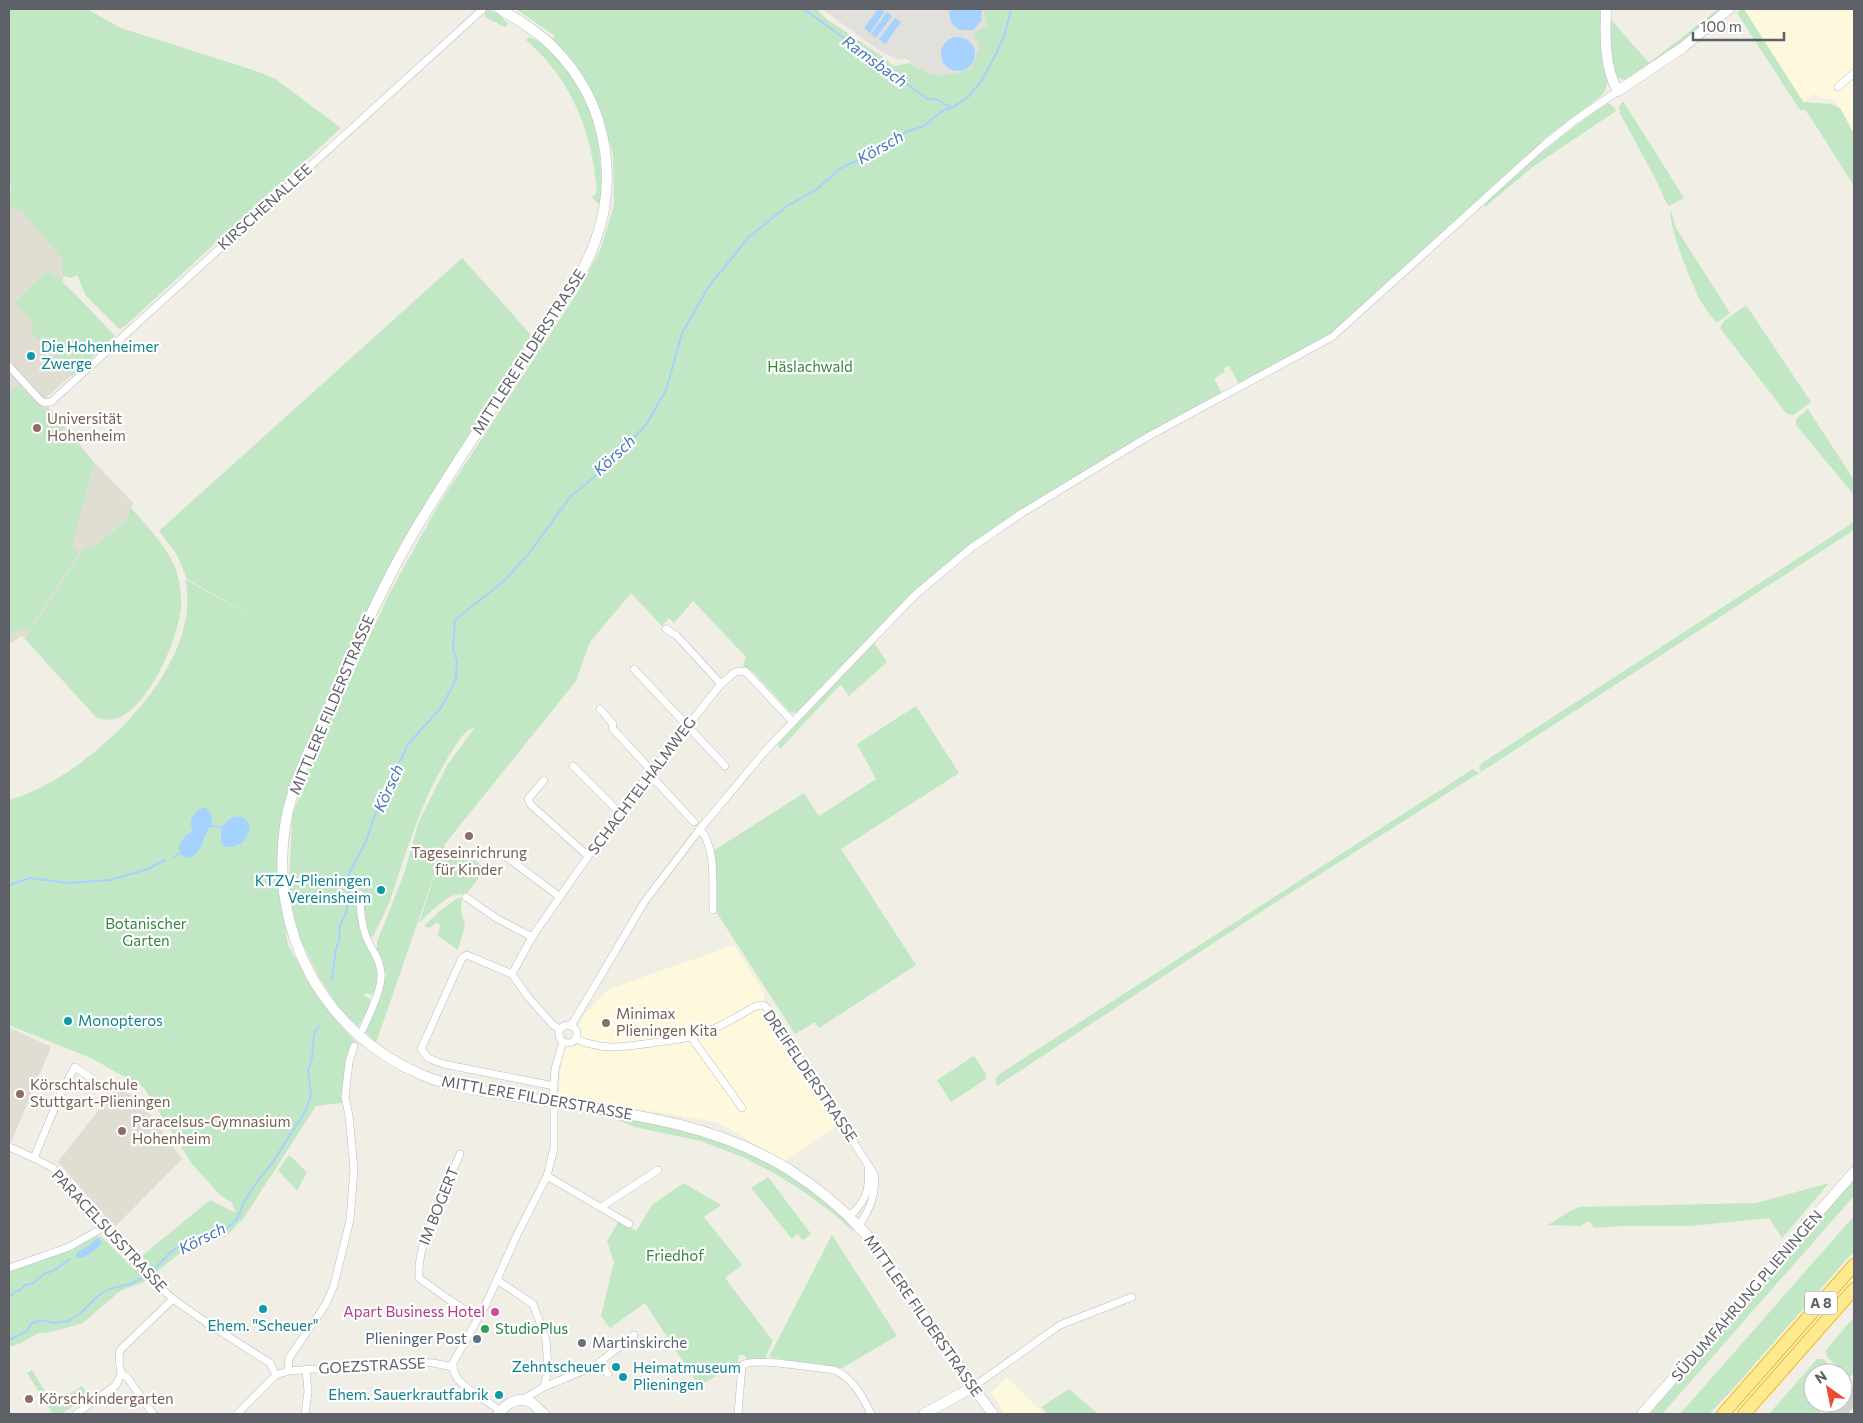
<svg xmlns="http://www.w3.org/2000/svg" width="1863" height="1423" font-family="Commissioner,sans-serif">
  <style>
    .commercial { fill: #fef9dc }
    .industrial { fill: #e1e0da }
    .education { fill: #e0ddd3 }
    .green { fill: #c2e7c5 }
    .water { fill: #a6d2ff }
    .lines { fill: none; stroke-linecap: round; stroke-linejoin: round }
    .stream { stroke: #a6d2ff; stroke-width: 2 }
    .taxiway { stroke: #d3d2ce; stroke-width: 16 }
    .street-casing { stroke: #babcc1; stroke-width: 8 }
    .secondary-casing { stroke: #bbbdc3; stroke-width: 11 }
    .highway-casing { stroke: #f5ba00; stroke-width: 14 }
    .street { stroke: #fff; stroke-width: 7 }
    .secondary { stroke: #fff; stroke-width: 10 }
    .highway { stroke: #fde98f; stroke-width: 12 }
    .street-bridge-casing { stroke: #babcc1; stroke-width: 8; stroke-linecap: butt }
    .street-bridge { stroke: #fff; stroke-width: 7 }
    .culture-dot { fill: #0f9aa8; stroke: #fff; stroke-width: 2 }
    .education-dot { fill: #8d6e63; stroke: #fff; stroke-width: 2 }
    .hotel-dot { fill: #d1479c; stroke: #fff; stroke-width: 2 }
    .leisure-dot { fill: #2e9e5b; stroke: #fff; stroke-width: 2 }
    .service-dot { fill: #5c6f8a; stroke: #fff; stroke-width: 2 }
    .worship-dot { fill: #6b7280; stroke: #fff; stroke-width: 2 }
    .labels { text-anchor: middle; stroke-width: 4.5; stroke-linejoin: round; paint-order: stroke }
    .shield { fill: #fff; stroke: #8e9094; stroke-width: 1 }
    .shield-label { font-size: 14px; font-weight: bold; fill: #5d6066 }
    .street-label { font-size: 15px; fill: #5d6066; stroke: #fff }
    .culture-label { font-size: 15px; fill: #0d838f; stroke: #fff; text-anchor: start }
    .park-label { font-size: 15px; fill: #34863f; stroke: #fff }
    .education-label { font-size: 15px; fill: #785e54; stroke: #fff; text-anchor: start }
    .hotel-label { font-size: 15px; fill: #b23c85; stroke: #fff; text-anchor: end }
    .leisure-label { font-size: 15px; fill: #27864d; stroke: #fff; text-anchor: start }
    .service-label { font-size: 15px; fill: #4e5e75; stroke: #fff; text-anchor: end }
    .worship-label { font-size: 15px; fill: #5b616d; stroke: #fff; text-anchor: start }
    .water-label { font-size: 16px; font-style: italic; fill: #4376bc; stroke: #fff }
  </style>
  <rect width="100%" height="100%" fill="#f0eee5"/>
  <g class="commercial">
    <polygon points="1744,9 1854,9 1854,134 1840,108 1833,99 1820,98 1814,94 1804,102"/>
    <polygon points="734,945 763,991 767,1017 838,1126 785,1161 717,1122 558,1096 562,1057 582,1017 609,989"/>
    <polygon points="1007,1377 1044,1414 1005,1414 991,1392"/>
  </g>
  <polygon class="industrial" points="822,9 996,9 974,68 962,81 917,75 915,66 905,58 899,60 880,51"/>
  <g class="education">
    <polygon points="9,209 20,209 61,258 63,266 63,283 115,336 47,397 45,403 94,462 134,504 130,508 127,519 94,548 79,555 25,639 22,636 9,644"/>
    <polygon points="9,1027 51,1047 11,1142 9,1142"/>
    <polygon points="118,1085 142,1103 182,1159 115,1227 58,1162"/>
  </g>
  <g class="green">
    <polygon points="9,9 87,9 121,28 262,73 277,80 341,128 125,326 119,329 86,296 77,275 71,278 63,276 63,266 61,258 20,209 9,209 11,187 9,179"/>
    <polygon points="488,9 499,14 508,24 505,27 485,17 485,13"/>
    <path d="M516 9H816L828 20 889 61 888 62 894 66 910 63C935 81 944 76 971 69L980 46 974 34 987 25 984 10 985 9H1603L1604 47 1608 81 1605 91 1600 97 1549 135 1334 331 1320 341 1239 384 1229 366 1224 368V372L1214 379 1222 393 1025 508 977 540 916 591 883 623 796 713 790 712 753 672 743 666 746 657 693 601 674 623 669 618 662 626 631 593 590 642 576 681 445 844 444 847 464 852 486 869 466 894C447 892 433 911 419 923L443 849 376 1043 364 1031 387 973H383L377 951V942L405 871 419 821 448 764 475 727C463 731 459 741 452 751 423 796 408 845 392 895 387 910 379 923 373 937L368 934 359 912 376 958 379 974 376 992 371 995 365 993 364 996 370 999V1007L358 1027 339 1008 319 977 301 941 292 911 289 886 292 816 318 746 346 681 349 682 389 594 439 504 577 293 601 248 614 205 613 154 601 113 581 75 553 39 555 36Z"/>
    <polygon points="1718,9 1724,9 1698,32 1626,81 1617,77 1611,63 1608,16 1649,63"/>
    <polygon points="1741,9 1744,9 1803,102 1831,104 1840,108 1854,134 1854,186 1809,115 1804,109 1802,111 1798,107 1737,13"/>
    <path d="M529 37C544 41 555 54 564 66 598 113 601 145 602 201L597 203 592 197 597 192C592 132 573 81 526 40Z"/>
    <polygon points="1623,101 1684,198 1669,206 1666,202 1657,182 1620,113 1619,107"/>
    <path d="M1608 103 1613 106 1616 111 1534 166 1485 207V203C1524 167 1564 132 1608 103Z"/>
    <path d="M1671 211 1676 228 1730 313 1718 322H1716C1710 315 1705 308 1700 300 1693 286 1667 224 1671 211Z"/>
    <path d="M462 258 531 335 376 595 341 667 291 787 281 828 277 869 288 945 317 996 334 1018 357 1043 350 1050 342 1103 316 1106 243 1219 225 1237 205 1240 180 1253 144 1282 120 1291 83 1323 51 1332 38 1333 21 1343 9 1347V1271L71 1250 97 1236 102 1237 135 1270 145 1267 143 1255 210 1200 236 1213 232 1203 220 1195 192 1164 144 1088 93 1059 9 1025V800C86 779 206 667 185 579L273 629 187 579 177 555 159 531Z"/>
    <path d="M49 272C60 276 103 324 115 336L72 376 30 330 34 325 15 302 42 275Z"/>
    <polygon points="1746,305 1811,402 1793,415 1786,413 1720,328 1723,322"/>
    <polygon points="19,385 94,462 72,546 79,552 30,628 9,633 9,394"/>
    <polygon points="1808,409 1854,480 1854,495 1796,425 1796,419"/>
    <path d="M130 507C150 530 177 555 180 587 181 595 182 605 180 613 177 642 147 708 118 718 111 721 103 720 96 717L25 639 79 555 89 545 94 548 127 519Z"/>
    <polygon points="1854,522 1854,530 1481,772 1479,767 1482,763"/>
    <polygon points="873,643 877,647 887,662 849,696 841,685 838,687 780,749 778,744"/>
    <polygon points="916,706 959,773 841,849 916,965 819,1028 815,1022 795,1034 717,913 713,851 804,793 819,816 876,779 857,744"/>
    <polygon points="1473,769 1479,773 1259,913 997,1086 995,1079 1001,1073"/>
    <polygon points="458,898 462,898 461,912 465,925 458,950 438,936 440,924 436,923 429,928 424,926 441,910"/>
    <polygon points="974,1056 986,1074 986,1079 951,1102 937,1080"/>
    <polygon points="618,1120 632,1120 655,1124 739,1146 784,1172 813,1191 845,1220 856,1234 834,1214 807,1194 781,1177 747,1159 701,1141 634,1127"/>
    <polygon points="289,1155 307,1172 297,1191 278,1170"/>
    <polygon points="768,1177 811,1234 803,1240 797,1234 792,1239 751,1188"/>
    <polygon points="1854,1180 1854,1196 1662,1414 1649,1414"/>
    <polygon points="684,1183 721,1205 704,1217 742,1265 725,1278 773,1341 764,1360 747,1359 744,1355 739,1355 737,1366 735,1365 699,1386 645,1303 610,1328 601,1316 614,1262 607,1241 619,1221 636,1231 653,1204"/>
    <polygon points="1829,1183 1782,1238 1769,1218 1691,1226 1619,1226 1594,1228 1589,1221 1580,1226 1548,1225 1572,1210 1580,1207 1756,1203"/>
    <polygon points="1854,1216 1854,1251 1732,1390 1709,1414 1680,1414"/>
    <polygon points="832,1235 897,1336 842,1368 801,1366 790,1360 769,1357"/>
    <polygon points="1854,1317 1854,1373 1850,1377 1828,1358 1825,1351"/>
    <polygon points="1817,1359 1823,1359 1839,1373 1813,1373 1813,1403 1828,1403 1819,1414 1769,1414"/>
    <polygon points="32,1370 53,1404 82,1386 89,1396 61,1414 53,1414 27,1373"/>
    <polygon points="1069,1389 1098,1414 1048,1414 1041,1407"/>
  </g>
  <g class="water">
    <polygon points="878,9 885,11 870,33 864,28"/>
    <path d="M950 9H982L981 21 973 30H960C951 26 948 18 950 9Z"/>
    <polygon points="887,12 892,16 876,38 871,34"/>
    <polygon points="895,18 901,22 885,44 879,39"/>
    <circle cx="958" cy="54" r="17"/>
    <path d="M202 808H206L211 813 212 825 222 827C229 816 244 810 250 827 247 841 240 848 225 847L221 843V828L210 827C202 837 204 851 190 858L182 856 179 848C181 840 186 833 193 832 188 822 192 813 202 808Z"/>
    <path d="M98 1238 102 1242C98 1248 87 1257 79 1258L76 1256 77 1252 87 1247Z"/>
  </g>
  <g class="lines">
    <g class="stream">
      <polyline points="804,9 926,98 938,100 950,107"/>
      <polyline points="174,857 180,853"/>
      <polyline points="9,885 30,878 69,883 110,880 148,869 165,860"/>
      <polyline points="332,980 336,949 339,941 340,925 346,913 351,887 349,874 367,839 372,822 408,744 440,709 453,686 456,678 457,661 453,648 455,620 505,580 530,552 570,497 600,472 646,425 666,390 682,333 709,286 748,238 787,206 817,189 841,168 885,148 906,132 924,126 942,111 955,106 969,96 982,80 997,52 1005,33 1011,9"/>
      <polyline points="150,1273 172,1251 183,1244 197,1237 214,1235 226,1229 237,1219 245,1200 259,1179 273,1162 306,1110 311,1095 308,1070 312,1058 314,1034 319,1026"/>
      <polyline points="9,1297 15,1292 20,1290 25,1285 32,1284 45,1273 53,1271 70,1259"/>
      <polyline points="9,1340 27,1331 31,1324 40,1320 55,1323 68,1321 80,1314 99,1295 109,1289 130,1284 146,1276"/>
    </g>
    <polyline class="taxiway" points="1837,1414 1854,1394"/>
    <defs>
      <g id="street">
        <polyline points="1838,87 1854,73"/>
        <polyline points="9,366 40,400 45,403 51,402 483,9"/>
        <polyline points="666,629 677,636 721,684"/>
        <polyline points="634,669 725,766"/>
        <polyline points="600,709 613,724 612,728 651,770 653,778 694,822"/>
        <polyline points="573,766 619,812"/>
        <polyline points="544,780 528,799 531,805 588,856"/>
        <path d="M700 829C717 849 712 885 713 910"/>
        <polyline points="501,853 560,897"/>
        <path d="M360 894C360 910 361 926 368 941 373 952 380 959 381 973 382 991 370 1012 363 1029"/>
        <polyline points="466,897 496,918 532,937"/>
        <polyline points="512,974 532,937 619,812 721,684 735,672 745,671 793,722"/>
        <circle cx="568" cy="1034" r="9"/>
        <polyline points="571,1026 645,901 700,829 766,750 915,595 971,548 1022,513 1149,436 1332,337 1544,145 1574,121 1618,91"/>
        <polyline points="691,1037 742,1108"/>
        <path d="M576 1039C604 1051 622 1047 652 1043 664 1041 677 1040 690 1037 714 1032 735 1017 756 1006L763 1005 767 1008 874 1174C877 1194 869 1210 859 1226"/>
        <polyline points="554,1086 443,1064 428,1058 421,1049 462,958 467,955 512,974 528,997 553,1025 560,1029"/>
        <polyline points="553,1096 555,1069 563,1042"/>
        <polyline points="9,1147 34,1158 53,1168 153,1281 173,1299 207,1323 270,1363 276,1375"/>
        <path d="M460 1154C446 1188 416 1242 419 1278L448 1299 478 1318"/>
        <polyline points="34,1158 60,1095 75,1067 91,1078"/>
        <polyline points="547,1176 629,1224"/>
        <polyline points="601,1207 658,1170"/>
        <path d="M849 1217C867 1199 870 1191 868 1166"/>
        <polyline points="9,1268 69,1247 104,1227"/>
        <polyline points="497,1280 533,1304 546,1339 548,1370 544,1387"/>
        <polyline points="600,1362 634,1335"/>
        <polyline points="288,1371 289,1358 326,1304 334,1285 350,1220 354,1169 349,1116 345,1097 349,1062 354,1046"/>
        <polyline points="121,1374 127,1377 153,1414"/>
        <polyline points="973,1387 1060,1325 1132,1297"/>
        <polyline points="522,1400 544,1387 597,1365 600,1362 608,1374"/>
        <path d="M500 1411C486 1398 450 1385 453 1363L486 1304 516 1237 547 1176 554 1148V1109"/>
        <polyline points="76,1414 116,1385 121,1374 119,1359 120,1350 173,1299"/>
        <polyline points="237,1414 276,1375 288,1371 415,1362 433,1363 453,1367"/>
        <polyline points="305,1414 308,1392 306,1369"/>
        <path d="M738 1414 742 1365C757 1357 814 1368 834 1370 852 1377 863 1397 871 1414"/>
      </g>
      <g id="secondary">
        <path d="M500 9C518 20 537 31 552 46 613 106 622 193 584 267 528 359 464 446 410 539 381 589 358 642 335 695 316 737 292 780 285 826 269 932 323 1033 422 1075 455 1089 491 1092 526 1098 615 1112 709 1120 788 1169 815 1186 842 1208 864 1232 882 1253 898 1276 913 1299 939 1337 965 1377 993 1414"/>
        <path d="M1606 9C1605 35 1604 68 1618 91L1682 48 1729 9"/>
        <path d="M498 1414C505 1404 520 1395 532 1403 536 1406 540 1411 544 1414"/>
        <polyline points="924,1414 973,1387"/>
        <polyline points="1642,1414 1854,1172"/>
      </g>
      <g id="highway">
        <polyline points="1723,1414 1854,1265"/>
        <polyline points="1744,1414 1854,1289"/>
      </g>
    </defs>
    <use href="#street" class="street-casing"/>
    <use href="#secondary" class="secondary-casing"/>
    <use href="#highway" class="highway-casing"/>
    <use href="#street" class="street"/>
    <use href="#secondary" class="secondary"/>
    <use href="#highway" class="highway"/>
    <defs>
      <polyline id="street-bridge" points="553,1096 554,1109"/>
    </defs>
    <use href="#street-bridge" class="street-bridge-casing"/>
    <use href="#street-bridge" class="street-bridge"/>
  </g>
  <g class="culture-dot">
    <circle cx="31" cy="356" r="5"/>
    <circle cx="381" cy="890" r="5"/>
    <circle cx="68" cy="1021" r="5"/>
    <circle cx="263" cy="1309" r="5"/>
    <circle cx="616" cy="1367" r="5"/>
    <circle cx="623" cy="1377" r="5"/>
    <circle cx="499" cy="1395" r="5"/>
  </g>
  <g class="education-dot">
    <circle cx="37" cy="428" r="5"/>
    <circle cx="469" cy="836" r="5"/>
    <circle cx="606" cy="1023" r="5"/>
    <circle cx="20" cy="1094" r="5"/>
    <circle cx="122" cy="1131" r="5"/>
    <circle cx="29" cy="1399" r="5"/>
  </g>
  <circle class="hotel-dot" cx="495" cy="1312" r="5"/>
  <circle class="leisure-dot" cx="485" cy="1329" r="5"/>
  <circle class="service-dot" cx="477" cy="1339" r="5"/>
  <circle class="worship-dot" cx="582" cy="1343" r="5"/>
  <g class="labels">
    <rect class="shield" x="1805" y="1291.5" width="32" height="23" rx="4"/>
    <g class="shield-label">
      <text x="1821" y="1308">A 8</text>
    </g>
    <g class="street-label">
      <text transform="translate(265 207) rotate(-42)" y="5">KIRSCHENALLEE</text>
      <text transform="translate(529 352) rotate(-57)" y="5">MITTLERE FILDERSTRASSE</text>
      <text transform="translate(332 705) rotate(-67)" y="5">MITTLERE FILDERSTRASSE</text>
      <text transform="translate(642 786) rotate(-53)" y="5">SCHACHTELHALMWEG</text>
      <text transform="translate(810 1076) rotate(56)" y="5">DREIFELDERSTRASSE</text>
      <text transform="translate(537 1098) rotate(10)" y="5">MITTLERE FILDERSTRASSE</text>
      <text transform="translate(439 1206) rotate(-68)" y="5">IM BOGERT</text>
      <text transform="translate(109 1231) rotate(47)" y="5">PARACELSUSSTRASSE</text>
      <text transform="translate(1747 1296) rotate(-49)" y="5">SÜDUMFAHRUNG PLIENINGEN</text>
      <text transform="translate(923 1316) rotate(55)" y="5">MITTLERE FILDERSTRASSE</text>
      <text transform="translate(372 1366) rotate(-3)" y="5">GOEZSTRASSE</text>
    </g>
    <g class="culture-label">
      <text x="41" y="352">Die Hohenheimer<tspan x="41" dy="17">Zwerge</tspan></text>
      <text x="371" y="886" text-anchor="end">KTZV-Plieningen<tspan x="371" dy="17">Vereinsheim</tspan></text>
      <text x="78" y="1026">Monopteros</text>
      <text x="263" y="1331" text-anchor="middle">Ehem. "Scheuer"</text>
      <text x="606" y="1372" text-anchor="end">Zehntscheuer</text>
      <text x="633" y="1373">Heimatmuseum<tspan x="633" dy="17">Plieningen</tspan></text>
      <text x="489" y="1400" text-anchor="end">Ehem. Sauerkrautfabrik</text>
    </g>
    <g class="park-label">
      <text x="810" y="372">Häslachwald</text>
      <text x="146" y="929">Botanischer<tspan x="146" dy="17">Garten</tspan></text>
      <text x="675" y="1261">Friedhof</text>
    </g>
    <g class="education-label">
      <text x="47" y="424">Universität<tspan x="47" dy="17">Hohenheim</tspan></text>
      <text x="469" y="858" text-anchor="middle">Tageseinrichrung<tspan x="469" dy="17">für Kinder</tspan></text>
      <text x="616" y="1019">Minimax<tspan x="616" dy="17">Plieningen Kita</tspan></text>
      <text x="30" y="1090">Körschtalschule<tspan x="30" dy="17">Stuttgart-Plieningen</tspan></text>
      <text x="132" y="1127">Paracelsus-Gymnasium<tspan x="132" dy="17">Hohenheim</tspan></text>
      <text x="39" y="1404">Körschkindergarten</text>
    </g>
    <g class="hotel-label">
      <text x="485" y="1317">Apart Business Hotel</text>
    </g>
    <g class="leisure-label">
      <text x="495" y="1334">StudioPlus</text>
    </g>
    <g class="service-label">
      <text x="467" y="1344">Plieninger Post</text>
    </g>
    <g class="worship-label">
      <text x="592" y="1348">Martinskirche</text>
    </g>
    <g class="water-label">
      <text transform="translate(875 61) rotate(36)" y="6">Ramsbach</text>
      <text transform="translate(880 147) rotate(-30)" y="6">Körsch</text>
      <text transform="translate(614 455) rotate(-43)" y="6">Körsch</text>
      <text transform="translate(388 788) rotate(-66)" y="6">Körsch</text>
      <text transform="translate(202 1238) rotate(-27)" y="6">Körsch</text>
    </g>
  </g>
  <rect width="1863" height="1423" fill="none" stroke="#5d6066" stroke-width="20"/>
  <g transform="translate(1828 1388) rotate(327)"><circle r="24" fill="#ffffff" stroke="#bebfc2"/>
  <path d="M0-4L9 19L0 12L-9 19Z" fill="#eb4c31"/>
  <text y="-8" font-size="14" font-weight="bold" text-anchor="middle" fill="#5d6066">N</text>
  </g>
  <path d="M1693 32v8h91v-8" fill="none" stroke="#5d6066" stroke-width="2.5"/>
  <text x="1700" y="32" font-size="15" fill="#5d6066" stroke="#ffffff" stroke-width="4" paint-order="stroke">100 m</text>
</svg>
